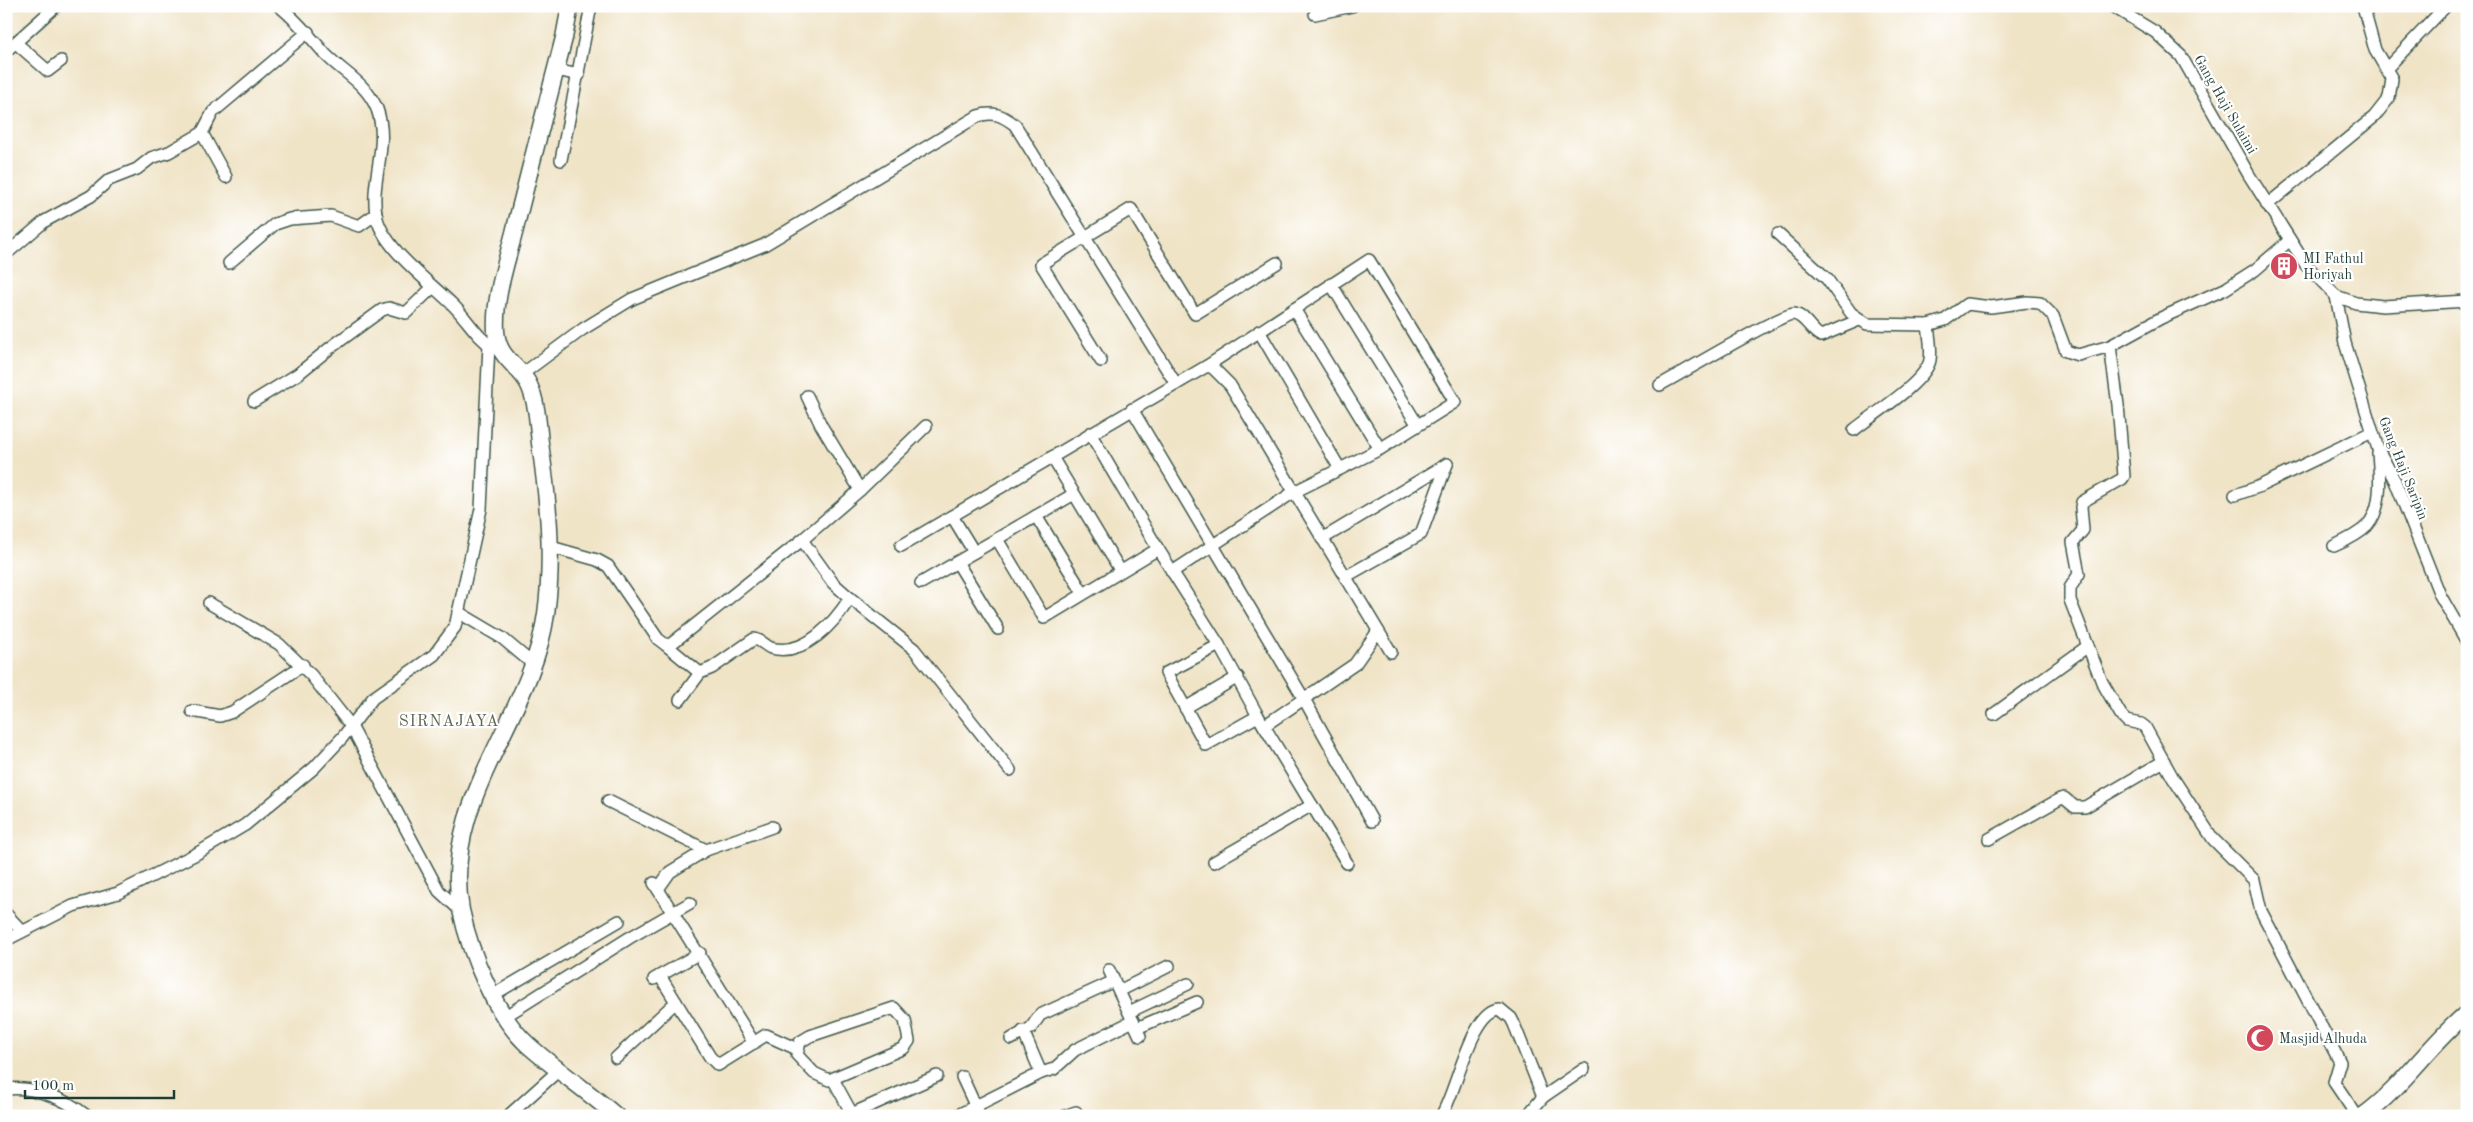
<svg xmlns="http://www.w3.org/2000/svg" width="2473" height="1122" font-family="'Old Standard TT',serif">
  <style>
    .lines { fill: none; stroke-linecap: round; stroke-linejoin: round }
    .street-casing { stroke: #3e564a; stroke-width: 14 }
    .secondary-casing { stroke: #3e564a; stroke-width: 19 }
    .street { stroke: #fff; stroke-width: 11 }
    .secondary { stroke: #fff; stroke-width: 16 }
    .labels { text-anchor: middle; stroke-width: 4.5; stroke-linejoin: round; paint-order: stroke }
    .street-label { font-size: 14px; fill: #1f3d34; stroke: #fff }
    .poi-label { font-size: 14px; fill: #1f3d34; stroke: #fff; text-anchor: start }
    .quarter-label { font-size: 16px; letter-spacing: 1px; fill: #626957; stroke: #fff }
  </style>
  <rect width="100%" height="100%" fill="#fff"/>
  <filter id="ink" filterUnits="userSpaceOnUse"><feTurbulence type="fractalNoise" baseFrequency=".02" numOctaves="2"/><feDisplacementMap in="SourceGraphic" scale="10" xChannelSelector="R" yChannelSelector="G"/><feConvolveMatrix kernelMatrix="1 2 1 2 8 2 1 2 1" color-interpolation-filters="sRGB"/></filter>
  <filter id="wash" filterUnits="userSpaceOnUse"><feTurbulence type="fractalNoise" baseFrequency=".0096" numOctaves="4" result="noise"/><feDisplacementMap in="SourceGraphic" scale="20" xChannelSelector="R" yChannelSelector="G"/><feGaussianBlur stdDeviation="1.12" result="paint"/><feColorMatrix in="noise" values="0 0 0 0 0 0 0 0 0 0 0 0 0 0 0 0 0 1.4 0 .05"/><feComposite in="paint" operator="in"/></filter>
  <g filter="url(#wash)">
    <rect width="100%" height="100%" fill="#f0e4c7"/>
  </g>
  <g filter="url(#ink)">
    <g class="lines">
      <defs>
        <g id="street">
          <path d="M279 6C298 21 310 37 326 55 345 74 366 83 377 109 390 145 370 179 376 214 381 247 431 283 453 305 468 320 477 338 495 349"/>
          <polyline points="2112,6 2155,32 2181,56 2249,175 2306,265 2336,296 2356,303 2383,306 2467,301"/>
          <polyline points="1315,14 1352,6"/>
          <polyline points="16,43 48,71 61,61"/>
          <polyline points="6,51 56,6"/>
          <polyline points="2387,68 2446,6"/>
          <polyline points="556,70 579,75"/>
          <polyline points="202,133 226,177"/>
          <polyline points="561,160 591,6"/>
          <polyline points="2267,205 2374,117 2389,98 2392,79 2375,50 2363,6"/>
          <polyline points="1778,234 1827,279 1851,313 1867,324 1928,325 1945,320 1967,304 1991,307 2027,302 2040,303 2053,316 2066,351 2078,355 2110,346 2161,318 2225,289 2255,270 2290,240"/>
          <polyline points="6,254 45,221 91,196 109,180 137,169 151,158 169,152 202,133 213,112 308,32"/>
          <polyline points="229,263 275,224 290,219 331,216 359,226 376,214"/>
          <polyline points="1331,284 1417,424"/>
          <polyline points="2336,296 2345,343 2378,449 2395,481 2440,595 2467,642"/>
          <polyline points="1294,309 1380,449"/>
          <polyline points="1259,331 1340,469"/>
          <polyline points="2110,346 2118,405 2124,476 2122,479 2082,502 2081,507 2083,530 2073,542 2079,574 2070,588 2070,600 2102,682 2121,715 2127,721 2141,724 2145,727 2173,778 2213,839 2254,880 2261,911 2340,1062 2334,1082 2357,1116"/>
          <polyline points="1101,361 1041,264 1131,209 1195,314 1277,263"/>
          <path d="M521 375 583 329 632 299 764 245 978 116C993 111 1002 115 1015 125L1176 384"/>
          <path d="M1660 385C1679 375 1782 313 1794 314 1806 316 1811 332 1821 336L1859 320"/>
          <polyline points="807,396 821,425 860,490"/>
          <polyline points="254,401 298,374 330,348 382,310 389,308 406,313 433,287"/>
          <polyline points="1132,409 1304,699 1372,821"/>
          <path d="M1854 430C1872 415 1926 382 1930 360 1932 349 1929 336 1928 325"/>
          <polyline points="1090,433 1158,549 1219,645 1258,716 1347,863"/>
          <polyline points="1052,457 1120,570"/>
          <polyline points="2235,495 2258,487 2372,432"/>
          <polyline points="952,516 974,552"/>
          <polyline points="1036,516 1083,593"/>
          <polyline points="997,539 1044,618 1158,549"/>
          <polyline points="1322,539 1447,464"/>
          <polyline points="802,540 833,583 850,598 914,649 1010,770"/>
          <polyline points="901,546 1207,366 1213,368 1230,385 1391,652"/>
          <path d="M2334 546C2345 541 2358 535 2367 526 2383 508 2380 476 2378 453"/>
          <polyline points="551,547 597,560 608,566 658,639 666,645 671,644 802,540 860,490 926,426"/>
          <polyline points="957,562 998,629"/>
          <polyline points="1172,572 1294,492 1380,449 1455,402 1369,260 1207,366"/>
          <polyline points="1345,577 1421,534 1447,464"/>
          <polyline points="921,583 1074,494"/>
          <polyline points="209,603 279,644 311,675 351,726 439,891 461,911"/>
          <polyline points="458,612 502,638 533,664"/>
          <polyline points="666,645 700,673"/>
          <polyline points="1219,645 1166,673 1206,745 1258,716"/>
          <path d="M680 700 700 673 712 668 754 639C762 640 765 646 771 648 805 657 834 623 850 598"/>
          <polyline points="1185,708 1238,677"/>
          <polyline points="192,711 220,716 232,712 303,665"/>
          <polyline points="1994,714 2088,646"/>
          <polyline points="1264,726 1355,664 1378,631"/>
          <polyline points="608,801 706,850 772,827"/>
          <polyline points="1989,839 2060,799 2064,798 2075,807 2085,807 2164,761"/>
          <polyline points="1214,862 1312,805"/>
          <polyline points="654,883 754,1043"/>
          <polyline points="658,889 670,872 706,850"/>
          <polyline points="6,914 22,931"/>
          <polyline points="6,940 73,906 118,893 196,854 245,825 314,768 342,738 373,698 434,655 455,627 481,509 489,345"/>
          <polyline points="1109,970 1140,1036"/>
          <polyline points="660,976 710,1057 718,1065 766,1035 797,1049"/>
          <polyline points="654,979 700,953"/>
          <polyline points="1119,991 1169,966"/>
          <polyline points="493,995 619,921"/>
          <polygon points="894,1008 905,1020 909,1041 904,1048 829,1080 814,1073 797,1055 800,1042 810,1036"/>
          <polyline points="1129,1012 1188,984"/>
          <polyline points="504,1017 629,938 690,903"/>
          <polyline points="1137,1028 1197,1002"/>
          <polyline points="1023,1031 1041,1073"/>
          <polyline points="1011,1039 1031,1028 1040,1015 1114,981"/>
          <polyline points="616,1058 676,1002"/>
          <polyline points="962,1077 980,1116"/>
          <polyline points="833,1079 851,1112"/>
          <path d="M6 1089C35 1086 64 1098 87 1116"/>
          <polyline points="1543,1097 1584,1069"/>
          <polyline points="508,1116 559,1070"/>
          <polyline points="847,1116 937,1076"/>
          <polyline points="956,1116 1041,1073 1054,1069 1075,1050 1133,1021"/>
          <polyline points="1065,1116 1076,1112"/>
          <path d="M1441 1116C1456 1094 1471 1011 1500 1009L1511 1018 1514 1024 1543 1097 1527 1116"/>
        </g>
        <g id="secondary">
          <path d="M570 6 564 38C547 103 530 168 514 233 506 264 494 298 496 331 498 360 519 364 529 385 537 402 538 425 540 443 548 499 554 557 546 614 532 717 440 801 461 910 470 953 495 1015 528 1045 556 1070 588 1091 616 1116"/>
          <path d="M2363 1116C2403 1087 2429 1045 2467 1013"/>
        </g>
      </defs>
      <use href="#street" class="street-casing"/>
      <use href="#secondary" class="secondary-casing"/>
      <use href="#street" class="street"/>
      <use href="#secondary" class="secondary"/>
    </g>
  </g>
  <defs>
    <symbol id="building-disc" viewBox="-11 -11 22 22"><circle r="9.5" fill="#d1495b" stroke="#fff"/><path d="M-4-6H4V6H1V3H-1V6H-4ZM-2.5-4.3h1.7v1.8h-1.7ZM.8-4.3h1.7v1.8H.8ZM-2.5-1h1.7V.8h-1.7ZM.8-1h1.7V.8H.8Z" fill="#fff"/></symbol>
    <symbol id="mosque-disc" viewBox="-11 -11 22 22"><circle r="9.5" fill="#d1495b" stroke="#fff"/><path d="M3.5-4.9A6 6 0 1 0 3.5 4.9A5 5 0 1 1 3.5-4.9Z" fill="#fff"/></symbol>
  </defs>
  <g fill-rule="evenodd">
    <use href="#building-disc" x="2268" y="250" width="32" height="32"/>
    <use href="#mosque-disc" x="2244" y="1022" width="32" height="32"/>
  </g>
  <g class="labels">
    <g class="street-label">
      <text transform="translate(2226 104) rotate(60)" y="5">Gang Haji Sulaimi</text>
      <text transform="translate(2404 468) rotate(68)" y="5">Gang Haji Saripin</text>
    </g>
    <g class="poi-label">
      <text x="2303" y="263">MI Fathul<tspan x="2303" dy="16">Horiyah</tspan></text>
      <text x="2279" y="1043">Masjid Alhuda</text>
    </g>
    <g class="quarter-label">
      <text x="449" y="726">SIRNAJAYA</text>
    </g>
  </g>
  <rect width="2473" height="1122" fill="none" stroke="#fff" stroke-width="25"/>
  <path d="M25 1090v8h149v-8" fill="none" stroke="#1f3d34" stroke-width="2.5"/>
  <text x="32" y="1090" font-size="15" fill="#1f3d34" stroke="#ffffff" stroke-width="4" paint-order="stroke">100 m</text>
</svg>
